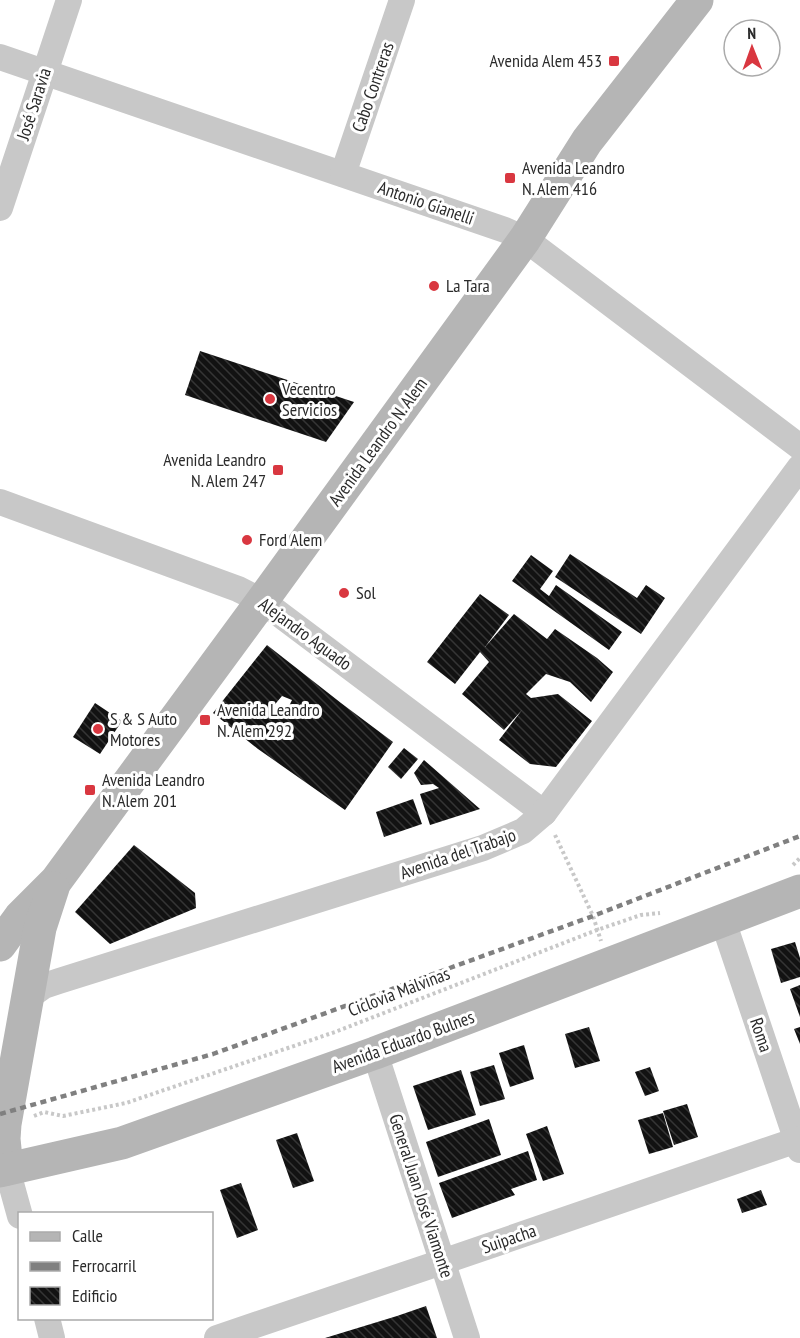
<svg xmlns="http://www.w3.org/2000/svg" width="800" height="1338" font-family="'PT Sans Narrow',sans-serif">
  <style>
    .building { fill: url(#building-back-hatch); fill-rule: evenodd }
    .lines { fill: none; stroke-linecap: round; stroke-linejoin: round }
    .path { stroke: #c8c8c8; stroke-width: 4; stroke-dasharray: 3 3; stroke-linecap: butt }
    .street { stroke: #c8c8c8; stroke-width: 26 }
    .secondary { stroke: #b5b5b5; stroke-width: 33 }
    .rail { stroke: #808080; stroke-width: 4.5; stroke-dasharray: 6 4.5; stroke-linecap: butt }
    .poi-dot { fill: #d93740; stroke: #fff; stroke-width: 2 }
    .labels { text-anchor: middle; stroke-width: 6; stroke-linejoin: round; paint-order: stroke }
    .poi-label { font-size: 18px; fill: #2b2b2b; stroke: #fff; text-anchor: start }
    .street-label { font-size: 18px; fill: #2b2b2b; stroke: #fff }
  </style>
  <defs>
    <pattern id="building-back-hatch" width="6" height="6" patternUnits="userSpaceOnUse" patternTransform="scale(1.5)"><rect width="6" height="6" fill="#121212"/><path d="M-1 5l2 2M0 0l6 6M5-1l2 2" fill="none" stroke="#353535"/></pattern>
  </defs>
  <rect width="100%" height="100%" fill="#fff"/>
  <g class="building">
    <polygon points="200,351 354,402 326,442 185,395"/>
    <polygon points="570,554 637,598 646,585 665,598 641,634 555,577"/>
    <polygon points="531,555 553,571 540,589 549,596 556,585 622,632 609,650 512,581"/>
    <polygon points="480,594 509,615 485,647 514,614 547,639 555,629 597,658 613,672 591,702 570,682 546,674 526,694 531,698 558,694 592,721 556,767 530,764 499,740 522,710 504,730 462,694 489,662 480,652 455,684 427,662"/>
    <path d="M267 645 341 703 393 742 345 810 258 749 213 713ZM282 696 292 700 283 718 271 709Z"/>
    <polygon points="95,703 122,721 100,754 73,737"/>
    <polygon points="404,748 418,759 401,779 388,767"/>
    <polygon points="424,760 480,809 430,825 420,794 439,788 433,784 421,785 414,773"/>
    <polygon points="413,799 422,824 384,837 376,812"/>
    <polygon points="134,845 195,893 196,908 110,944 75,912"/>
    <polygon points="795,942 800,958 800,977 781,983 771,949"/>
    <polygon points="800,985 800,1017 790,989"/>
    <polygon points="589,1027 600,1061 575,1068 565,1034"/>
    <polygon points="800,1027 800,1044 794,1029"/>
    <polygon points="524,1045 534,1079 510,1087 499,1053"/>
    <polygon points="494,1065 505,1099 480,1106 470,1072"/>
    <polygon points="650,1067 659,1091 645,1096 635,1072"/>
    <polygon points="461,1070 476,1115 428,1130 413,1086"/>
    <polygon points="687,1104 698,1137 674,1145 663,1111"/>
    <polygon points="663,1113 673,1147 649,1154 638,1120"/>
    <polygon points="489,1119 501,1155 438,1177 426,1142"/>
    <polygon points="547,1126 564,1174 543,1181 526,1134"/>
    <polygon points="297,1133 314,1181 293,1188 276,1140"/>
    <polygon points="528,1151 537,1180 511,1189 515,1195 452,1218 439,1183"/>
    <polygon points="241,1183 258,1230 237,1238 220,1190"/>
    <polygon points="761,1190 767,1205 742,1213 737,1199"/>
    <polygon points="426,1306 437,1338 325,1338 397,1316"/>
  </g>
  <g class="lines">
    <g class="path">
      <polyline points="555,835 593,916 601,941"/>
      <polyline points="793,865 800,858"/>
      <polyline points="34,1116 44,1112 63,1116 126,1103 335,1032 597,930 641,915 660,913"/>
    </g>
    <g class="street">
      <polyline points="0,57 505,230 525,239 800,447"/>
      <polyline points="343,174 402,0"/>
      <polyline points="0,208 69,0"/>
      <polyline points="0,502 238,589 262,601 544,813"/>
      <polyline points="723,921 800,1150"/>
      <polyline points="27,998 44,986 59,981 483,848 523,831 544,813 800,467"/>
      <polyline points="375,1053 467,1338"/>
      <polyline points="7,1169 20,1216"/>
      <polyline points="47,1318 52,1338"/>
      <polyline points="217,1338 442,1262 800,1139"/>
    </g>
    <g class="secondary">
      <polyline points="0,945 20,917 56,881 262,601 525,239 587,141 697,0"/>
      <polyline points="7,1169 4,1139 5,1124 40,928 53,888"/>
      <polyline points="0,1171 122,1143 375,1053 800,891"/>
    </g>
    <polyline class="rail" points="0,1114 213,1054 593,916 800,836"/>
  </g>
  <g class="poi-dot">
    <rect x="608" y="55" width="12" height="12" rx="3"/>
    <rect x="504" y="172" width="12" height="12" rx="3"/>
    <circle cx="434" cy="286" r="6"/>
    <circle cx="270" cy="399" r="6"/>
    <rect x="272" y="464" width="12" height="12" rx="3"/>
    <circle cx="247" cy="540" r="6"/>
    <circle cx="344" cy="593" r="6"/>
    <rect x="199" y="714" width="12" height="12" rx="3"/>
    <circle cx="98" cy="729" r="6"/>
    <rect x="84" y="784" width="12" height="12" rx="3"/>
  </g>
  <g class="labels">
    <g class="poi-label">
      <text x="602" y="67" text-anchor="end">Avenida Alem 453</text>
      <text x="522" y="174">Avenida Leandro<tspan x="522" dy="21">N. Alem 416</tspan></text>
      <text x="446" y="292">La Tara</text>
      <text x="282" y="395">Vecentro<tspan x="282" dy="21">Servicios</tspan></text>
      <text x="266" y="466" text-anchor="end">Avenida Leandro<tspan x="266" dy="21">N. Alem 247</tspan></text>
      <text x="259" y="546">Ford Alem</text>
      <text x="356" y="599">Sol</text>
      <text x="217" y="716">Avenida Leandro<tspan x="217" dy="21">N. Alem 292</tspan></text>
      <text x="110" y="725">S &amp; S Auto<tspan x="110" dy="21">Motores</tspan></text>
      <text x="102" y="786">Avenida Leandro<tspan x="102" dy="21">N. Alem 201</tspan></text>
    </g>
    <g class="street-label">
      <text transform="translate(373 87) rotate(-71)" y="6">Cabo Contreras</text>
      <text transform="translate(34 104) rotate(-72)" y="6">José Saravia</text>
      <text transform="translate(426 203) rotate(19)" y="6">Antonio Gianelli</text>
      <text transform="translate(378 442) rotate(-54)" y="6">Avenida Leandro N. Alem</text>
      <text transform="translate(305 634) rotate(36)" y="6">Alejandro Aguado</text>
      <text transform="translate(458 854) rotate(-19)" y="6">Avenida del Trabajo</text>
      <text transform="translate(399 992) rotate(-21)" y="6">Ciclovia Malvinas</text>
      <text transform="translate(761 1035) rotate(71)" y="6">Roma</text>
      <text transform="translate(403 1042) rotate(-20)" y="6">Avenida Eduardo Bulnes</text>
      <text transform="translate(421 1196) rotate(72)" y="6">General Juan José Viamonte</text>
      <text transform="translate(509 1239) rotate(-19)" y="6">Suipacha</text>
    </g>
  </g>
  <rect x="18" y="1212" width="195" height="108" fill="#ffffff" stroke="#aaaaaa" stroke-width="1.5"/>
  <rect x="30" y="1232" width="30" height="9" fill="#b5b5b5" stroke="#aaaaaa" stroke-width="1.5"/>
  <text x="72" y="1242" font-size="18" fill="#2b2b2b">Calle</text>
  <rect x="30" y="1262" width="30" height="9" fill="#808080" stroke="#aaaaaa" stroke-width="1.5"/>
  <text x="72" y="1272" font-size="18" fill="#2b2b2b">Ferrocarril</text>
  <rect x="30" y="1287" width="30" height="18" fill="url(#building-back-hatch)" stroke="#aaaaaa" stroke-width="1.5"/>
  <text x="72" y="1302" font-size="18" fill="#2b2b2b">Edificio</text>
  <g transform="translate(752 48) rotate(359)"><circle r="28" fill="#ffffff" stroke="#aaaaaa" stroke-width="1.5"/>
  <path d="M0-4.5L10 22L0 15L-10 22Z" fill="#d93740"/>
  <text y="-9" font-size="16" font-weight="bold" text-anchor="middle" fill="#2b2b2b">N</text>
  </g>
</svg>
